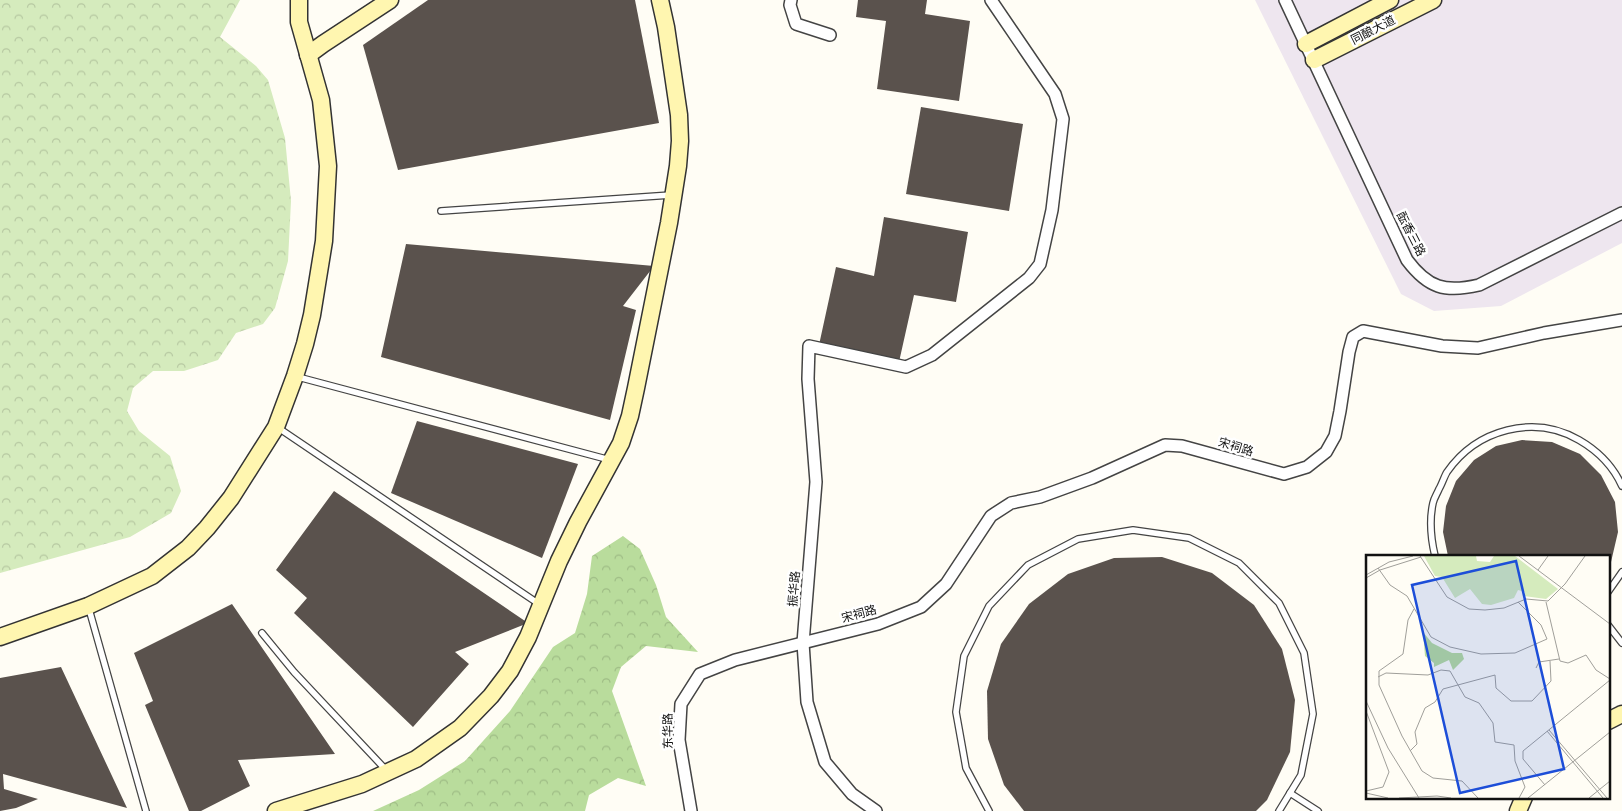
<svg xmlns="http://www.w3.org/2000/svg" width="1622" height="811" font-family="Bitter,'Noto Sans SC',serif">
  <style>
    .industrial { fill: #eee6ef }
    .forest { fill: url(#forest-crowns) }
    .park { fill: url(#park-crowns) }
    .building { fill: #5a524d }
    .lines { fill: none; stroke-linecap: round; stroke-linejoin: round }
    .lane-casing { stroke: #444; stroke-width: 8 }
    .street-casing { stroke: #444; stroke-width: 14 }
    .secondary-casing { stroke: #333; stroke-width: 19 }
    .lane { stroke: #fff; stroke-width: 5.5 }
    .street { stroke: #fff; stroke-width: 11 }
    .secondary { stroke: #fff6b0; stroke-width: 16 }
    .labels { text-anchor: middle; stroke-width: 5; stroke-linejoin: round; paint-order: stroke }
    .street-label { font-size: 12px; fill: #111; stroke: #fff }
    .inset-road { fill: none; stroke: #a09f9a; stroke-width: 1 }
    .view { fill: #1d4ed8; fill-opacity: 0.15; stroke: #1d4ed8; stroke-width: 2.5 }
    .inset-edge { fill: none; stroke: #111; stroke-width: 2.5 }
  </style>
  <defs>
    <pattern id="forest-crowns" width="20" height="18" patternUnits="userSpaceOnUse" patternTransform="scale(1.25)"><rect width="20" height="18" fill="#b9dc9c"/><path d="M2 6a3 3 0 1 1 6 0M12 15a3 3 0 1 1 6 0" fill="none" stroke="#9ebc85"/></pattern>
    <pattern id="park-crowns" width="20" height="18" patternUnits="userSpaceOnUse" patternTransform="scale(1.25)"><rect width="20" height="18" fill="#d5ebbd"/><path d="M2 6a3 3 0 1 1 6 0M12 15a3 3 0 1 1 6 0" fill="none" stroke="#b6c8a1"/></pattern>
  </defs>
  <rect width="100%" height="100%" fill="#fffdf5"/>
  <polygon class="industrial" points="1255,0 1622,0 1622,243 1501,306 1434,311 1401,294"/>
  <polygon class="forest" points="623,536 640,549 656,585 666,617 698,652 646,646 621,667 612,691 646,786 618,778 589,795 585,811 373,811 419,790 465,761 510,711 553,647 575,633 587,594 592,556"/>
  <polygon class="park" points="0,0 240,0 220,37 256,66 268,80 285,138 291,201 288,261 275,308 263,324 236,333 218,360 184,371 153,371 133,388 127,411 139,431 170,456 181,491 171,513 130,537 0,573"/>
  <g class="building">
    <polygon points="428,0 635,0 659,123 398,170 363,45"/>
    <polygon points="858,0 927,0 925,14 970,21 959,101 877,89 886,21 856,17"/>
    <polygon points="921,107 1023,124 1009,211 906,194"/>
    <polygon points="884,217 968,232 956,302 914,295 899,362 819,345 836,267 874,276"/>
    <polygon points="406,244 654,266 623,306 636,310 610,420 381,357"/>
    <polygon points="417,421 578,464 542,558 391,493"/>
    <polygon points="1522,440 1552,442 1580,454 1601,475 1615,502 1618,532 1611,562 1608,566 1608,556 1448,556 1443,532 1446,506 1456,481 1474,460 1496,446"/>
    <polygon points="334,491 528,623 455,652 469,664 413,727 294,613 307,598 276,570"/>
    <polygon points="1162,557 1212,573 1254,605 1282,649 1295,700 1290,752 1267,800 1256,811 1024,811 1004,785 988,739 987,691 1001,644 1029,604 1068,574 1114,558"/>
    <polygon points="232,604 335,754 238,760 250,786 201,811 189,811 145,705 153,701 134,653"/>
    <polygon points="61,667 127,808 3,774 4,789 38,799 16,808 0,811 0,678"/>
  </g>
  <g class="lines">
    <defs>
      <g id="lane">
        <polyline points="441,211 671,195"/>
        <polyline points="298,377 610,460"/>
        <polyline points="277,427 539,604"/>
        <path d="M1435 556C1431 539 1429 521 1433 503 1434 498 1437 494 1439 489 1442 484 1444 477 1447 472 1477 429 1534 414 1579 440 1598 451 1613 466 1622 486"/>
        <polyline points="1608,592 1622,572"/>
        <polyline points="89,609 146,811"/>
        <polyline points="1608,625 1622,643"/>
        <polyline points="262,633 294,672 387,771"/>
        <polyline points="1290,793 1318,811"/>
        <polyline points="989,811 966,768 956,712 964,656 989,606 1028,565 1078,539 1133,530 1189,538 1239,563 1279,603 1304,653 1313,714 1301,775 1279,811"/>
      </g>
      <g id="street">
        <polyline points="791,0 790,5 796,24 830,35"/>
        <path d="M1285 0 1407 260C1428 288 1445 293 1479 285L1622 213"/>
        <polyline points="691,811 679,740 681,704 700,674 735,660 878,624 921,607 946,584 991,516 1011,503 1040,497 1092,478 1165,445 1182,446 1284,474 1307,467 1326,452 1335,436 1340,411 1349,352 1353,337 1363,331 1442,346 1478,348 1544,333 1622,320"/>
        <polyline points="876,811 852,794 825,762 807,702 803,643 816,482 808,379 809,346 906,367 932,355 1029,278 1040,264 1052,210 1063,119 1055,94 991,0"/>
      </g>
      <g id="secondary">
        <polyline points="1306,44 1390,0"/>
        <polyline points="308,55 323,44 390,0"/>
        <polyline points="1314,60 1433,0"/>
        <polyline points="0,637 88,606 152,576 188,548 207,528 231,498 276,427 295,376 305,344 312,315 324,241 328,166 321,100 299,22 299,0"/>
        <polyline points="1608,721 1622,714"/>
        <polyline points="276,811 362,784 416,759 460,728 491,696 510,671 528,637 559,561 578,522 621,443 630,416 636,388 669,223 678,166 680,141 679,115 666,27 660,0"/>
        <polyline points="1518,811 1524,797"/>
      </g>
    </defs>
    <use href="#lane" class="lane-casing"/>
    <use href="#street" class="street-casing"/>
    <use href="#secondary" class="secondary-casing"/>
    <use href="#lane" class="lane"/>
    <use href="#street" class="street"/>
    <use href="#secondary" class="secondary"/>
  </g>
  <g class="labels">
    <g class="street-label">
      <text transform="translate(1373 30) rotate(-27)" y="4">同酿大道</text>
      <text transform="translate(1411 234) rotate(63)" y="4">酝香三路</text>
      <text transform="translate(1236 447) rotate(17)" y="4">宋祠路</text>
      <text transform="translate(794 589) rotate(-85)" y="4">振华路</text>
      <text transform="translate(859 614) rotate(-15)" y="4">宋祠路</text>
      <text transform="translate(668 731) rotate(-91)" y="4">东华路</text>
    </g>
  </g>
  <g transform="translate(1366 555)">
    <rect width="244" height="244" fill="#fffdf5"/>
    <path d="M57 77 66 88 86 98H96L98 104 87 115 83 105 68 112V108L59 101Z" fill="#b9dc9c"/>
    <path d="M58 1H110L111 6 124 7 128 1H149L192 34 180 44 158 41 159 37 152 35 148 43 125 50 116 49 104 34 89 43 76 22 69 21Z" fill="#d5ebbd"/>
    <path class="inset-road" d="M54 1 81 42 103 54 119 55 138 53 160 44 182 46 199 29 219 1M153 1 244 69M12 13 24 30 41 41 65 82 84 92 115 99 149 98 181 84 175 70 152 47M172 15 182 1M0 20 23 7 47 1M0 23 14 15 55 2M180 47 194 106 202 108 220 100 230 115 244 124M48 54 42 65 37 99 13 116V130L36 181 56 216 67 223 96 226 112 243M170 113 173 107 193 104M12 122 20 118 62 120 75 115 84 116 99 142 113 148 127 168 129 187 148 190 149 206 159 232 153 243M0 146 22 193 53 243M0 156 23 217 17 232 0 236M183 175 241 243M181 176 237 243M44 196 51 189 49 177 59 153 69 147 77 134 129 120 130 133 145 146H166L185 126 184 106M179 230 157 204V196L244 125M0 238 22 243M33 243 71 241 85 243M162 243 244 177M223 243 244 226"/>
    <path class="view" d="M150 6 198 214 94 238 46 30Z"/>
    <rect width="244" height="244" class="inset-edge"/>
  </g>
</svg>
